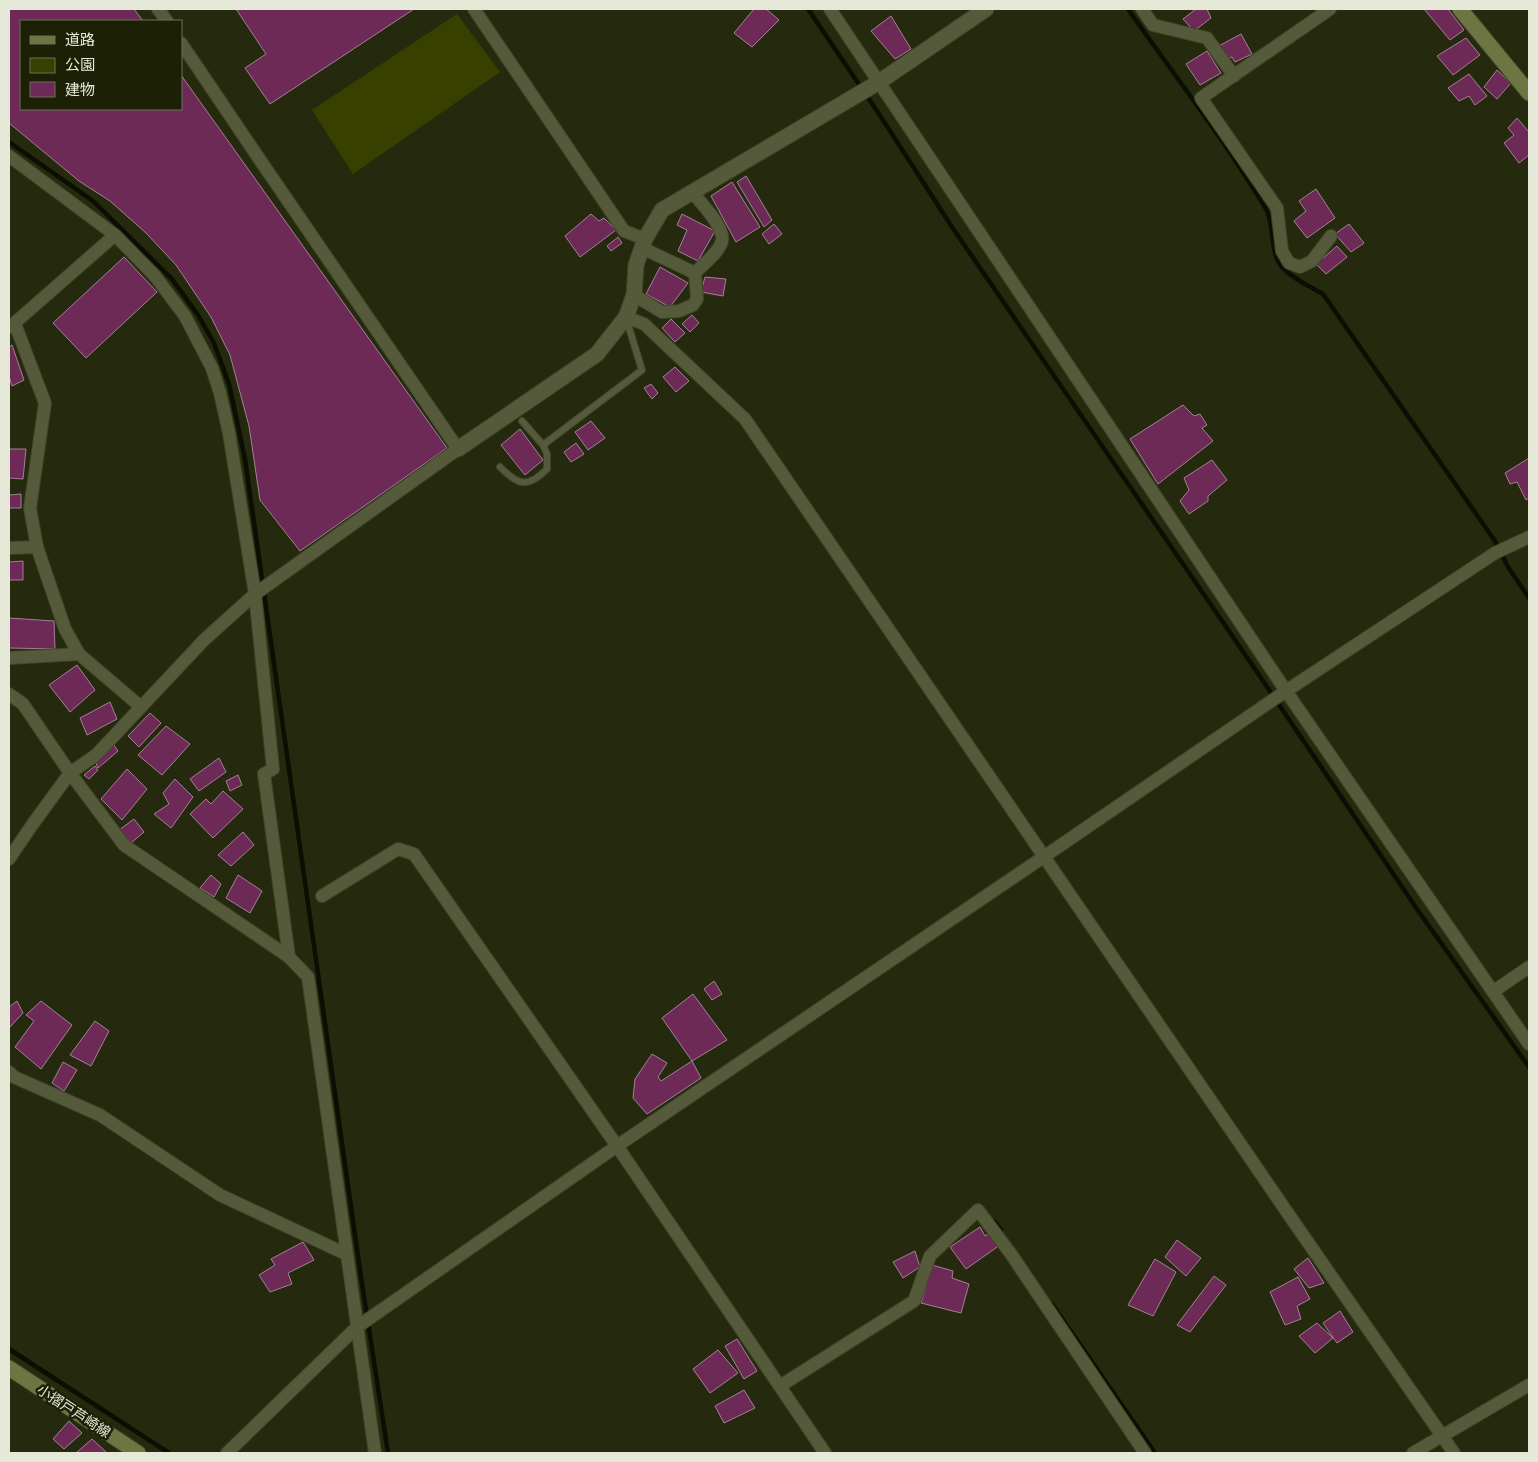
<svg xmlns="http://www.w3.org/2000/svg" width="1538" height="1462" font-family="'Asap Condensed','Noto Sans JP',sans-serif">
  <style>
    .green { fill: #384000 }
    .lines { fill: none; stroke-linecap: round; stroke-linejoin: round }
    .stream { stroke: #0b0e00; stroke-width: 4.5 }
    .building { fill: #6d2a57; stroke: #a18294 }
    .service-casing { stroke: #40452a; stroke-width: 8 }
    .minor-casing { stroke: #40452a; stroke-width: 14 }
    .tertiary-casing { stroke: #40452a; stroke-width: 17 }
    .secondary-casing { stroke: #40452a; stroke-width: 17 }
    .service { stroke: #545a3a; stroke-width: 6 }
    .minor { stroke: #545a3a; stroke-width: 12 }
    .tertiary { stroke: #545a3a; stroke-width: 15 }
    .secondary { stroke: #6d7642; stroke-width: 15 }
    .labels { text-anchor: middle; stroke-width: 5; stroke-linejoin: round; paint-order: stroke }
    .street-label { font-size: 14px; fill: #e6e9d8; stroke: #1c2004 }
  </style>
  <rect width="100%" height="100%" fill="#252a0e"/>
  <polygon class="green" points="457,14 500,72 353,174 312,110"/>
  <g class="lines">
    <g class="stream">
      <polyline points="808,9 879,114 952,227 1257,672 1419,912 1529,1067"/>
      <path d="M1128 9C1174 75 1224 139 1266 209 1275 224 1269 251 1282 267 1293 279 1309 286 1323 294L1495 541 1508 567 1529 598"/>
      <polyline points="9,142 93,201 172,279 198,315 214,343 229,384 245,459 361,1277 388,1453"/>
      <polyline points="995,1222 1001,1230"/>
      <polyline points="1052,1304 1155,1453"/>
      <polyline points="9,1349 169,1453"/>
    </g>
  </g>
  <g class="building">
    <polygon points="9,9 134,9 143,21 21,21 21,109 181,109 181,75 447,448 300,551 260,500 249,426 230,355 211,317 176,265 146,233 110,201 79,181 9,123"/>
    <polygon points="236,9 414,9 270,104 245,68 266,54"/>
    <polygon points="754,9 766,9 779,20 752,47 734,33"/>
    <polygon points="1196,9 1207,9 1211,18 1194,31 1183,19"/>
    <polygon points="1424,9 1448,9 1464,30 1450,40"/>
    <polygon points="891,16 911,49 895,59 871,31"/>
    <polygon points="1241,34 1252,54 1235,62 1232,57 1226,60 1217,47"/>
    <polygon points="1466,38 1480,55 1453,75 1437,56"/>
    <polygon points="1207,51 1221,73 1200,85 1186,64"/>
    <polygon points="1497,70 1511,83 1497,99 1484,87"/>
    <polygon points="1469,74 1487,96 1475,105 1469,96 1459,101 1448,88"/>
    <polygon points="1517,118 1529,132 1529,155 1519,163 1504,143 1514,135 1508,128"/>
    <polygon points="746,176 772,220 764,227 737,182"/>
    <polygon points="732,182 760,227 736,242 711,196"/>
    <polygon points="1316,189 1335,218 1307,238 1294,221 1306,211 1299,201"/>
    <polygon points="591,214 599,221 604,218 616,230 580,257 565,236"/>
    <polygon points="682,214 715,231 698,261 678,251 687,230 677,225"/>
    <polygon points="774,224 782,234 769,244 762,234"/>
    <polygon points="1349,224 1364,243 1351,252 1335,234"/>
    <polygon points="618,237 622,243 611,251 607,246"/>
    <polygon points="1337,246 1347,257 1326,274 1316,264"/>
    <polygon points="124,257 157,292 86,358 53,323"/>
    <polygon points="660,267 688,283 670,307 646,294"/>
    <polygon points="705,277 726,279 723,296 701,292"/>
    <polygon points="692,315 699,323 690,332 682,324"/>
    <polygon points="671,319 685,333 675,342 662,328"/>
    <polygon points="12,345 24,380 12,386 9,376 9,347"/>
    <polygon points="675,367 689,381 676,392 663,377"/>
    <polygon points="651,384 658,393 652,399 644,388"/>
    <polygon points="1183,405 1194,416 1200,414 1207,425 1202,428 1213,441 1158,484 1130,439"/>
    <polygon points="591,421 605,438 588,450 575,432"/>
    <polygon points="520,429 543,460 525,475 501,445"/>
    <polygon points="576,443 584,454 571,462 564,452"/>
    <polygon points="9,449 26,449 23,479 9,478"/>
    <polygon points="1529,458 1529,498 1526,500 1517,482 1510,484 1505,473"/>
    <polygon points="1212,460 1227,480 1208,496 1208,501 1189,514 1180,501 1189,490 1184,478"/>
    <polygon points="21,494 21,508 9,508 9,495"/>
    <polygon points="23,561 23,580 9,580 9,562"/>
    <polygon points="9,618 54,621 55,649 9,648"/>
    <polygon points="77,665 95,690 70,712 49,685"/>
    <polygon points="110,702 117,719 87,735 80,718"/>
    <polygon points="150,713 161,723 139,747 128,736"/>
    <polygon points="166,726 190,744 162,775 138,755"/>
    <polygon points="113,744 118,751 98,768 95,761"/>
    <polygon points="219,758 226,772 199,791 190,779"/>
    <polygon points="95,766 98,770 89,779 84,775"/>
    <polygon points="127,769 147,789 122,820 101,799"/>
    <polygon points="238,775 242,785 230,791 226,781"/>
    <polygon points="175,779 193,797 171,828 154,814 169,804 163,793"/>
    <polygon points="223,791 243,809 213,838 190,814 206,799 211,804"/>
    <polygon points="134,819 144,832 131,843 119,830"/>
    <polygon points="243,832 254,845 231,866 218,855"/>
    <polygon points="211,875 221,884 214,897 200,888"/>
    <polygon points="238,875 262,891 250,913 226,898"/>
    <polygon points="714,981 722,994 712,1000 704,989"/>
    <polygon points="693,994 727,1040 692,1061 662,1018"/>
    <polygon points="17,1001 23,1013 9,1028 9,1007"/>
    <polygon points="41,1001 72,1025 41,1069 15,1047 34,1021 26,1015"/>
    <polygon points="95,1021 109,1031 91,1066 70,1055"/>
    <polygon points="652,1054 667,1063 658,1077 661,1081 692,1061 701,1078 647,1114 633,1098 635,1079"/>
    <polygon points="63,1062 77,1070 64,1091 52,1083"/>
    <polygon points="980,1227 985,1236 991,1232 1000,1245 966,1269 950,1247"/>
    <polygon points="1177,1240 1201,1258 1186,1276 1165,1257"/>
    <polygon points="303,1242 314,1260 288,1273 292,1284 270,1292 259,1275 275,1265 271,1259"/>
    <polygon points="915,1251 920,1267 903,1278 893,1262"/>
    <polygon points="1308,1258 1324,1283 1309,1288 1294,1269"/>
    <polygon points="1155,1259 1176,1272 1153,1316 1128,1305"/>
    <polygon points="932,1265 953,1271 952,1278 969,1284 961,1313 921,1303"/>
    <polygon points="1214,1276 1226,1285 1190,1332 1177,1325"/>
    <polygon points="1298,1277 1310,1299 1297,1306 1301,1319 1285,1325 1270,1292"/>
    <polygon points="1340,1311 1353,1332 1337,1343 1323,1323"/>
    <polygon points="1317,1323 1333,1338 1315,1353 1299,1336"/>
    <polygon points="737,1339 757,1371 744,1379 725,1346"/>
    <polygon points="718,1350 738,1373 710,1393 693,1369"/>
    <polygon points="744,1390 755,1408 724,1423 715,1406"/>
    <polygon points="69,1421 82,1433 64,1449 53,1439"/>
    <polygon points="92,1439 106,1452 105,1453 76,1453"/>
  </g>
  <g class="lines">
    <defs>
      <g id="service">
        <polyline points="522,421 543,445"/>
        <path d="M500 467C518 485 527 489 547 469V454L543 445 642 370 626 318"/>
      </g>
      <g id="minor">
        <polyline points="158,9 167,21"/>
        <polyline points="474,9 624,231 645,239"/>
        <polyline points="830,9 1286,691 1529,1044"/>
        <polyline points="1142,9 1153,25 1207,38 1234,76"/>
        <polyline points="1330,9 1201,98 1277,208 1282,251 1289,263 1300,267 1312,261 1331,236"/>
        <polyline points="9,156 115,235 155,276 185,316 212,368 220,393 229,433 255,594 273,769 264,774 289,957 308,977 375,1453"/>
        <path d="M642 248 695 273C703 264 719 253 722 241 725 227 701 203 692 192"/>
        <polyline points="634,295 662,312 679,311 693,305 697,299 695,273"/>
        <polyline points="626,317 644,324 745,419 1289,1215 1454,1453"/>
        <polyline points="15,324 45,403 30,508 37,547"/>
        <polyline points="10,327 115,235"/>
        <polyline points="9,548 37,547 65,629 79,654 9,658"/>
        <polyline points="79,654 141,707"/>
        <polyline points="9,694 23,704 70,773 124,845 289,957"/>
        <polyline points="9,859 32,825 70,773 96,755 204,640 255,594 458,449 260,160 181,43"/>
        <polyline points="322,896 398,849 414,854 617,1146 825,1453"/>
        <polyline points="1494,991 1529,967"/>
        <polyline points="9,1072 14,1077 100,1115 220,1195 346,1254"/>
        <polyline points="780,1386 914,1301 930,1256 978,1210 1011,1254 1145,1453"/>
        <polyline points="227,1453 357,1327 617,1146 1045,856 1286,691 1495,553 1529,537"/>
        <polyline points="1413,1453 1529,1385"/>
      </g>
      <polyline id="tertiary" points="458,449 597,354 626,317 634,295 636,265 645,239 662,210 879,82 986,9"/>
      <g id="secondary">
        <polyline points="1460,9 1529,93"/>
        <polyline points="9,1368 138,1453"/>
      </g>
    </defs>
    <use href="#service" class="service-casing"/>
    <use href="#minor" class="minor-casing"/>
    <use href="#tertiary" class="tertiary-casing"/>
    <use href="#secondary" class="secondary-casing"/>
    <use href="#service" class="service"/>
    <use href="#minor" class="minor"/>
    <use href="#tertiary" class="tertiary"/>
    <use href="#secondary" class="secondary"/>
  </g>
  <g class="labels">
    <g class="street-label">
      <text transform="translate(74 1411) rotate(33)" y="5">小摺戸芦崎線</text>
    </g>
  </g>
  <rect width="1538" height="1462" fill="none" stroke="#e6e9d8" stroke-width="20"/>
  <rect x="20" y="20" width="162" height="90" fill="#1c2004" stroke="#6d7059"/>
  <rect x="30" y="36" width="25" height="8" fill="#6d7642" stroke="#6d7059"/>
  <text x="65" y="45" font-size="15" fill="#e6e9d8">道路</text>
  <rect x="30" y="58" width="25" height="15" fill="#384000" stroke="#6d7059"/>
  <text x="65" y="70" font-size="15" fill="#e6e9d8">公園</text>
  <rect x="30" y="82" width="25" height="15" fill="#6d2a57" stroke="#6d7059"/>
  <text x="65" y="95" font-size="15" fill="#e6e9d8">建物</text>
</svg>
